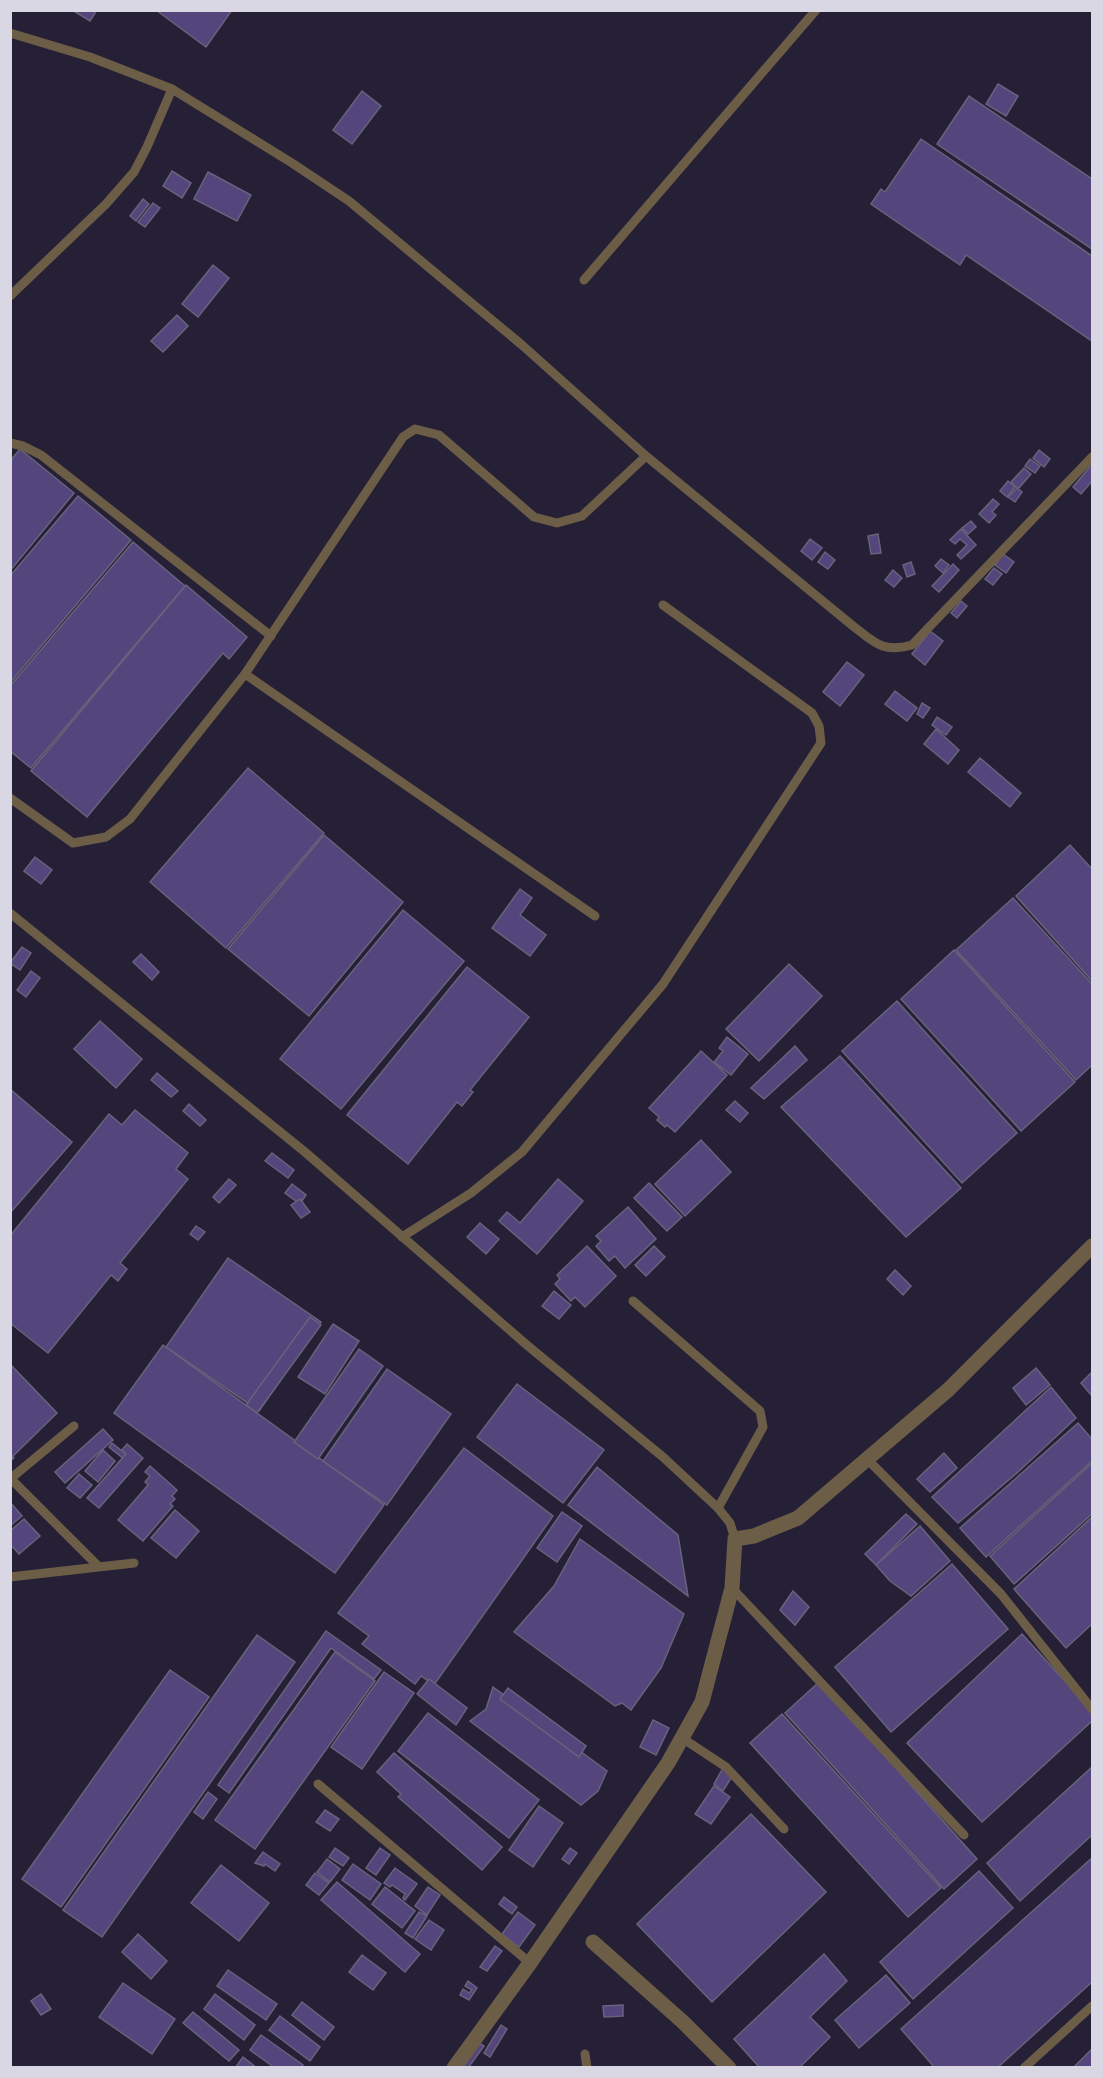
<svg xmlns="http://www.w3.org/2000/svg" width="1103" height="2078" font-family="'Public Sans',sans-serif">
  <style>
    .building { fill: #54457c; stroke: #68637c; stroke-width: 1.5 }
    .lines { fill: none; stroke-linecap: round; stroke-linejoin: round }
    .service { stroke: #6c5e46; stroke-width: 9 }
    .minor { stroke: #6c5e46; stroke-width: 15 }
  </style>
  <rect width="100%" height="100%" fill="#252035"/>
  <g class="building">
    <polygon points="72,10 97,10 90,21"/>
    <polygon points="156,10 232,10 206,47"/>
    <polygon points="998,84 1018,96 1006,116 986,104"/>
    <polygon points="362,91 381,106 352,144 333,130"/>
    <polygon points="969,96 1092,179 1092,249 937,144"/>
    <polygon points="921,139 1092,256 1092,341 966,255 960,265 871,204 881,189 885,192"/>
    <polygon points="172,171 191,183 182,198 163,186"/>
    <polygon points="208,172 251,195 237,221 194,199"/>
    <polygon points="143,199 149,204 136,221 130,216"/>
    <polygon points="153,203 160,208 145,227 138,222"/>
    <polygon points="213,265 229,278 198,317 182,304"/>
    <polygon points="177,315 188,326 163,352 151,341"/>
    <polygon points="20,449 74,493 10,571 10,461"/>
    <polygon points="1039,450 1050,459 1044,467 1033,458"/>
    <polygon points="1030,459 1040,466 1035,473 1025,466"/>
    <polygon points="1092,464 1092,481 1081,494 1073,487"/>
    <polygon points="1024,468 1031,474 1018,489 1011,482"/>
    <polygon points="1008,481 1015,487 1007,497 1000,491"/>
    <polygon points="1017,488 1022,492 1015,502 1008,497"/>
    <polygon points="78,496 131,540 10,683 10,576"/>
    <polygon points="993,499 999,504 992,512 996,515 989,523 979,514"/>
    <polygon points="971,521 976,527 968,534 962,528"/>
    <polygon points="961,529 976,545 961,559 957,555 967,545 960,539 955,544 950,540"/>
    <polygon points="878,534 881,553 871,554 868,536"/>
    <polygon points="810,539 822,548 812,560 801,551"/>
    <polygon points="133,542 185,586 31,768 10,751 10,686"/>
    <polygon points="825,552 835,560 828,569 818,562"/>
    <polygon points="1003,554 1014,562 1006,573 995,565"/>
    <polygon points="941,559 949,565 943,573 935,566"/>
    <polygon points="911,562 915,574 907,577 903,565"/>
    <polygon points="953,564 959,570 939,592 932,586"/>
    <polygon points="994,568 1002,574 993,585 985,579"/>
    <polygon points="893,570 902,578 894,587 885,580"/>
    <polygon points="186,585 247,637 229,659 223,653 87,817 31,771"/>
    <polygon points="961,601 967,606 957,618 951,613"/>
    <polygon points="930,631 943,641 925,665 912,654"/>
    <polygon points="847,662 864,675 840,706 823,692"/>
    <polygon points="895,691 917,708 907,721 885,704"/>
    <polygon points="922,703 930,708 923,718 917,714"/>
    <polygon points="937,717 952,727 946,735 932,725"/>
    <polygon points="936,729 959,750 948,764 924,744"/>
    <polygon points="980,758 1021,793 1010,807 968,772"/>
    <polygon points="248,768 324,833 226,948 150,882"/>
    <polygon points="324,835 403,902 309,1016 228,949"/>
    <polygon points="1070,845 1092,869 1092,981 1016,896"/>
    <polygon points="35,857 52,870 41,884 24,871"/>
    <polygon points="520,889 532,898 520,915 546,935 530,956 492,928"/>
    <polygon points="1013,898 1092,984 1092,1065 1076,1080 956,950"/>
    <polygon points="403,910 464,961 341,1109 280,1059"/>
    <polygon points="22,947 31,953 20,970 10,963"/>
    <polygon points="954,950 1075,1082 1021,1131 901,999"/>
    <polygon points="141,954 159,972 152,980 133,962"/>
    <polygon points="789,964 822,996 759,1061 726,1029"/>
    <polygon points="467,967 529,1017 470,1090 473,1092 462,1106 457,1102 408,1164 347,1115"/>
    <polygon points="31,971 40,978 26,997 17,990"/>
    <polygon points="897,1001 1017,1133 962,1183 842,1051"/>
    <polygon points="100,1021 142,1059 116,1088 74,1049"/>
    <polygon points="727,1037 748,1054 731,1075 714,1062 723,1051 719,1048"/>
    <polygon points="795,1046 807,1060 764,1099 751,1088"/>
    <polygon points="701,1051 727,1075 675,1132 667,1125 665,1127 657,1120 659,1117 649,1108"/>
    <polygon points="840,1056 961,1188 906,1237 781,1107"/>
    <polygon points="157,1073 178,1091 171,1097 151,1080"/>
    <polygon points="10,1089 72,1142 10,1213"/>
    <polygon points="735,1101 748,1113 740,1122 726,1110"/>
    <polygon points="189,1104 206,1120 200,1126 183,1111"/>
    <polygon points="135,1110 188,1153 176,1169 188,1179 120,1263 127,1269 118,1281 111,1275 48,1353 10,1323 10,1236 109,1114 122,1125"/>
    <polygon points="701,1140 731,1172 685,1216 655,1184"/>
    <polygon points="272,1153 294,1170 288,1178 265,1161"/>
    <polygon points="229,1179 236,1185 219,1203 213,1197"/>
    <polygon points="558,1179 583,1201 537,1254 499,1221 507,1212 520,1223"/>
    <polygon points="649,1183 682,1217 667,1231 634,1198"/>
    <polygon points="292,1184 306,1195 300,1204 285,1193"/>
    <polygon points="300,1199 310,1212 301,1218 291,1205"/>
    <polygon points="628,1207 656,1239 625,1268 615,1256 609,1261 596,1246 601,1241 596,1236"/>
    <polygon points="480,1223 499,1239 486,1254 467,1237"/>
    <polygon points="196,1226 205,1232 198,1240 190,1234"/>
    <polygon points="587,1246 616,1276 585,1307 575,1297 571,1301 555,1284 560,1279 557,1275"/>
    <polygon points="654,1246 665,1257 646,1276 635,1265"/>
    <polygon points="228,1258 321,1322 259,1411 166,1347"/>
    <polygon points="895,1270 911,1286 903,1295 887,1279"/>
    <polygon points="554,1291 571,1305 559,1319 542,1306"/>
    <polygon points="310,1317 321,1325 257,1413 246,1405"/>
    <polygon points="333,1324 359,1341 325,1394 298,1377"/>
    <polygon points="163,1345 384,1505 335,1573 114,1413"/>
    <polygon points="359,1349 383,1366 318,1459 294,1442"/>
    <polygon points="10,1364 57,1413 12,1457 14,1458 10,1461"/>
    <polygon points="1036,1368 1050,1385 1026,1405 1013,1388"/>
    <polygon points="387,1369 451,1414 387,1505 323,1461"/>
    <polygon points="1092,1372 1092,1396 1081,1383"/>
    <polygon points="517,1384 604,1450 563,1503 477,1437"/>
    <polygon points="1051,1387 1076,1418 1018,1472 958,1523 932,1497"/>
    <polygon points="1078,1423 1092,1439 1092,1461 986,1557 960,1528"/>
    <polygon points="103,1429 113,1440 65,1483 55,1472"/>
    <polygon points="112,1443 127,1455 124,1459 109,1447"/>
    <polygon points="127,1444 143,1458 99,1508 87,1498 126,1454 122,1450"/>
    <polygon points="464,1448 553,1516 434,1685 421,1676 415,1684 362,1644 369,1636 338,1613"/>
    <polygon points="103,1450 115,1461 98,1482 85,1471"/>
    <polygon points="944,1453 957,1468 930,1492 917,1479"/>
    <polygon points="1092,1463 1092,1514 1014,1584 990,1556"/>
    <polygon points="150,1466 177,1490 172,1496 175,1499 170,1504 173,1506 143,1541 118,1520 148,1485 145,1482 150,1476 145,1472"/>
    <polygon points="597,1467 678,1535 688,1596 568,1505"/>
    <polygon points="79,1474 92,1485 80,1498 67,1488"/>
    <polygon points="10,1502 22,1516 10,1526"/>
    <polygon points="175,1510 199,1531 176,1558 151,1538"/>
    <polygon points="562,1512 582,1526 557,1562 537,1548"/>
    <polygon points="906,1514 917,1524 876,1565 865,1554"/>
    <polygon points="1092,1517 1092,1624 1066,1648 1014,1589"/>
    <polygon points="24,1519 40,1536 19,1554 10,1544 10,1531"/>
    <polygon points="920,1526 950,1561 911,1596 890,1581 876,1565"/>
    <polygon points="580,1539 684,1614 661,1668 631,1710 622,1703 615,1706 514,1632 554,1586"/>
    <polygon points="952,1564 1008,1629 891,1732 835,1667"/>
    <polygon points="793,1591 809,1607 795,1625 780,1610"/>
    <polygon points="326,1631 381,1670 374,1679 331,1648 229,1793 218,1785"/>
    <polygon points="1022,1634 1092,1711 1092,1721 982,1822 907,1743"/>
    <polygon points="257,1635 295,1662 102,1937 63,1910"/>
    <polygon points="335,1652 375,1681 255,1849 215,1820"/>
    <polygon points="170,1670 209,1697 61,1907 22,1879"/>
    <polygon points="384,1672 414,1693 362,1769 331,1747"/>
    <polygon points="429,1679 467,1708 456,1725 417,1694"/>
    <polygon points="819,1682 977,1859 944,1889 785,1713"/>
    <polygon points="493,1687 607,1771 598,1791 581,1805 470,1721 486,1709"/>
    <polygon points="508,1688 586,1746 579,1757 500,1699"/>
    <polygon points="428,1713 539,1800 509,1838 398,1751"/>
    <polygon points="782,1714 941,1888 908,1917 750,1743"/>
    <polygon points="653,1720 669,1728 656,1755 640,1747"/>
    <polygon points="394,1753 502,1847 482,1870 398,1797 401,1794 377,1772"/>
    <polygon points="1092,1767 1092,1835 1020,1901 987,1863"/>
    <polygon points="723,1768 733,1775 723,1791 714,1784"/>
    <polygon points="714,1786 730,1797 711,1824 695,1814"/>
    <polygon points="208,1792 217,1799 203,1819 194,1812"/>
    <polygon points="539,1806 563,1823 533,1867 509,1850"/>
    <polygon points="325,1810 339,1819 330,1831 316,1822"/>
    <polygon points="751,1814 826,1892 712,2002 637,1924"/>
    <polygon points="335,1848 349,1858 343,1866 329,1857"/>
    <polygon points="380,1848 390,1855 376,1875 366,1868"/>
    <polygon points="570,1848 577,1853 569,1864 562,1859"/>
    <polygon points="263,1852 280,1864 275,1871 265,1864 264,1866 255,1863"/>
    <polygon points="1092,1858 1092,1982 997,2068 935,2068 901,2029"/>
    <polygon points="327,1859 340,1869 330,1882 317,1872"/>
    <polygon points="353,1864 381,1884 370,1900 342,1880"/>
    <polygon points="221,1865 269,1903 239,1941 191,1903"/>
    <polygon points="395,1868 417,1884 405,1900 403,1898 405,1894 392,1885 390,1887 384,1883"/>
    <polygon points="979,1871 1013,1908 913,1999 880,1962"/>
    <polygon points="315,1873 329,1883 319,1895 306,1885"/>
    <polygon points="337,1882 420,1954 405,1972 321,1900"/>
    <polygon points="385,1887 415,1911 402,1928 372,1904"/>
    <polygon points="428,1887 440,1895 427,1915 415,1906"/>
    <polygon points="504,1897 517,1907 512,1914 499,1904"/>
    <polygon points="419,1912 427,1916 413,1938 405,1933"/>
    <polygon points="518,1912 535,1925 519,1947 502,1934"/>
    <polygon points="429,1920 444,1930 431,1950 415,1939"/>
    <polygon points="138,1934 167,1961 151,1979 122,1952"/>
    <polygon points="495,1946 502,1951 487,1971 480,1967"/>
    <polygon points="824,1954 847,1981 810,2017 830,2037 799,2068 760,2068 734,2039"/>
    <polygon points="362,1955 386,1973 373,1990 349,1972"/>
    <polygon points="228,1970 277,2004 266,2020 217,1986"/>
    <polygon points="886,1975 910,2003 859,2048 835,2020"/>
    <polygon points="468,1981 477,1988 469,2000 460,1995 463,1989 469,1993 472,1990 465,1986"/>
    <polygon points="123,1983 175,2019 152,2054 99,2017"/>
    <polygon points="41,1994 51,2009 41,2015 31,2001"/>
    <polygon points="215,1994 255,2025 244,2040 204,2009"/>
    <polygon points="302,2002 334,2027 324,2040 292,2015"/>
    <polygon points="623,2005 623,2016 604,2017 603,2006"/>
    <polygon points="193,2012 239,2050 229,2061 183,2023"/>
    <polygon points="280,2016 320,2047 310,2061 269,2030"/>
    <polygon points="501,2025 507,2029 490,2057 484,2053"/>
    <polygon points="261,2035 303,2065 301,2068 275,2068 250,2050"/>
    <polygon points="479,2043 484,2046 468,2068 461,2068"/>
    <polygon points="1092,2049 1092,2068 1073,2068"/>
    <polygon points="243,2057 257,2068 235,2068"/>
  </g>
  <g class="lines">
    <g class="service">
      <path d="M10 33 90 57 172 89 292 163 349 201 522 345 646 456 853 626C875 643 882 653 912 645L1092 457"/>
      <polyline points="584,280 816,10"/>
      <polyline points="10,296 106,204 134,172 147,147 172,89"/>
      <polyline points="10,443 23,446 41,455 271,636"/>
      <polyline points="245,674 595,916"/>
      <polyline points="10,798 73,843 106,837 130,819 245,674 403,437 415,429 439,435 534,517 557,523 582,516 646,456"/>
      <polyline points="10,913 305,1152 528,1346 663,1457 718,1508 730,1523 735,1539"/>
      <polyline points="402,1237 471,1193 522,1152 663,984 821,743 819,726 812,713 663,605"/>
      <polyline points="633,1301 760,1411 763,1427 718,1508"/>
      <polyline points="868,1460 1001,1594 1092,1709"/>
      <polyline points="10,1479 74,1426"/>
      <polyline points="11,1479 98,1566"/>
      <polyline points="10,1577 134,1563"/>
      <polyline points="732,1588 964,1835"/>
      <polyline points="682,1738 726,1767 784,1829"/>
      <polyline points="318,1784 530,1963"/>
      <polyline points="585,2054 587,2068"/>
      <polyline points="1024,2068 1092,2006"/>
    </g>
    <g class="minor">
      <polyline points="593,1942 683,2022 729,2068"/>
      <polyline points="454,2068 530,1963 668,1763 702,1702 732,1588 735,1539 754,1536 798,1518 948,1390 1092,1246"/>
    </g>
  </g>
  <rect width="1103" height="2078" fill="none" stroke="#dad7e5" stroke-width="24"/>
</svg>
